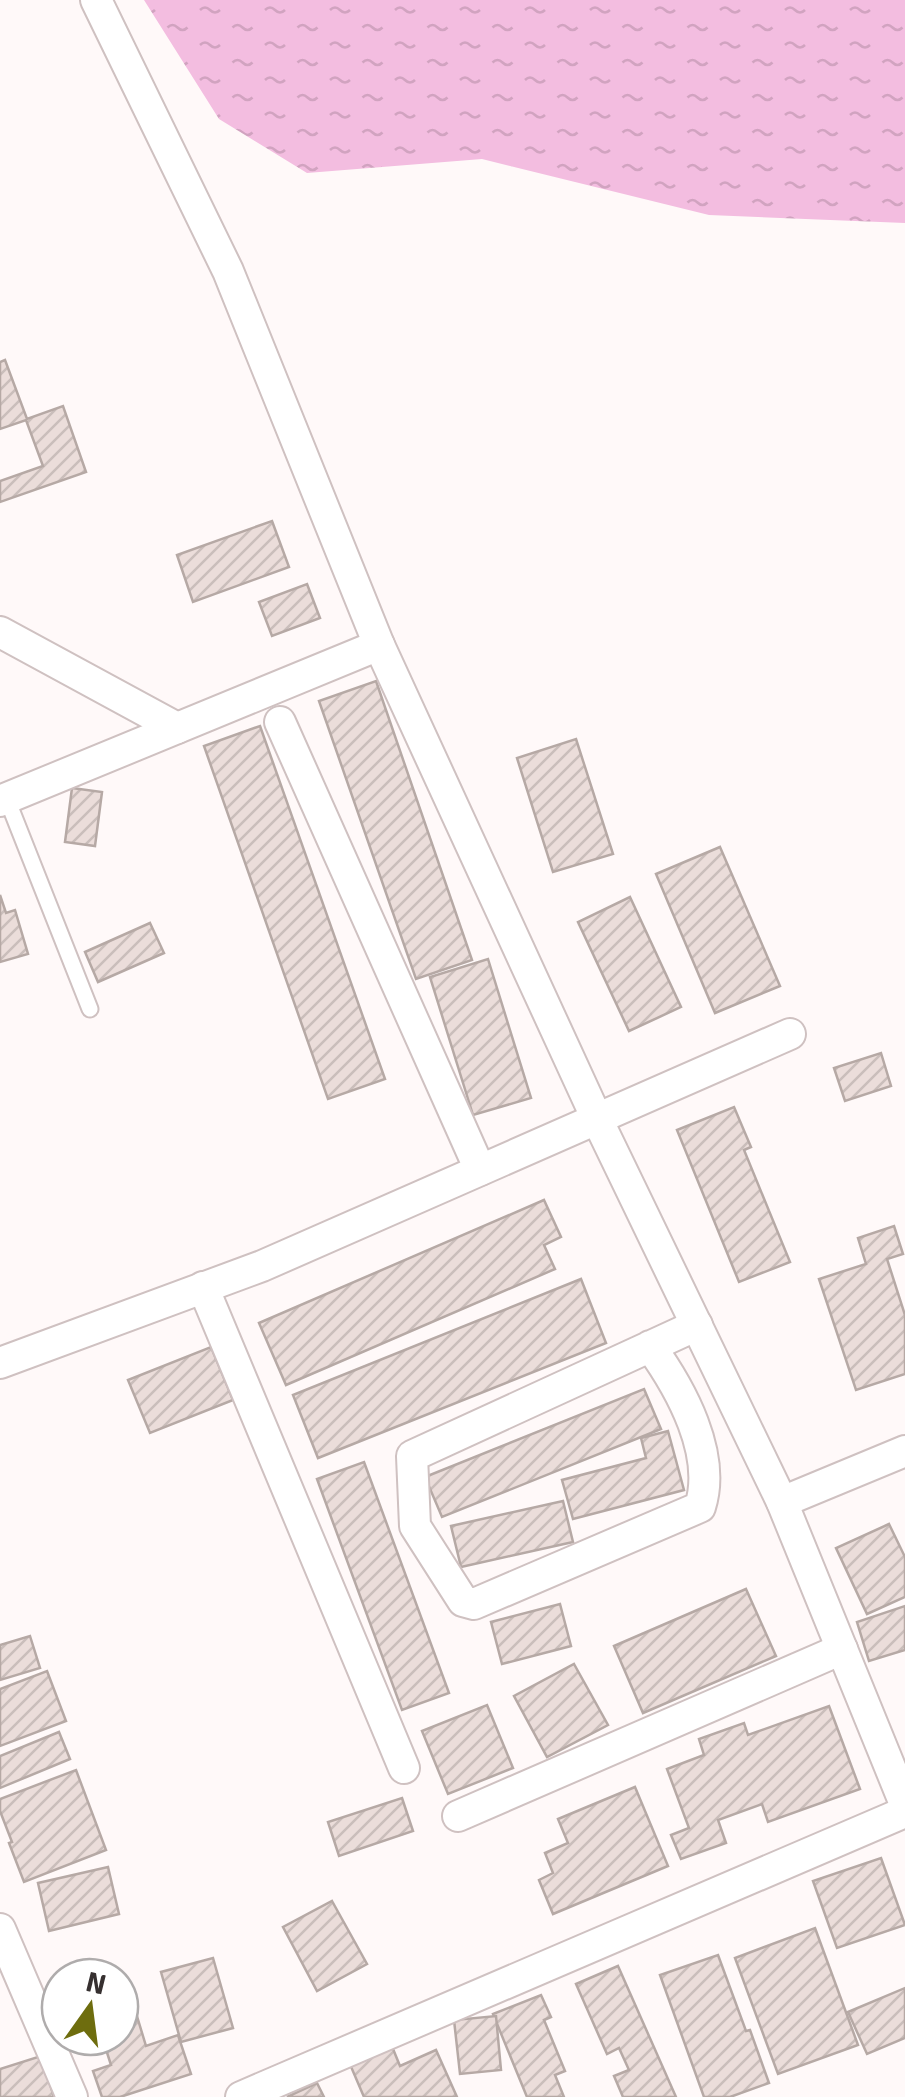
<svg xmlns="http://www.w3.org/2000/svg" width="905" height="2097" font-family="Signika,sans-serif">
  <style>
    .water { fill: url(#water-ripples) }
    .building { fill: url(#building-hatch); stroke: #b6a9a5; stroke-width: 2.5 }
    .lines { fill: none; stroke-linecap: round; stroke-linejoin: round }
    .service-casing { stroke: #cfc1c1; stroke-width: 19 }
    .minor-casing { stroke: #cfc1c1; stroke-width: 34 }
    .service { stroke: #fff; stroke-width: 15 }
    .minor { stroke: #fff; stroke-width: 30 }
  </style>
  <defs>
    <pattern id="water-ripples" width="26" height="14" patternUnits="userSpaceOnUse" patternTransform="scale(2.5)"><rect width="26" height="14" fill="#f3bde0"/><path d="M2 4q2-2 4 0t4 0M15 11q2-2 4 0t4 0" fill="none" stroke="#d1a3c0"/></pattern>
    <pattern id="building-hatch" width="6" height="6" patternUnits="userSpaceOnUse" patternTransform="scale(2.5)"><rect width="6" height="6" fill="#ebddda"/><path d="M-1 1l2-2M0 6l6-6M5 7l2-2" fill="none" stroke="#cabebb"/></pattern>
  </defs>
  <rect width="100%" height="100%" fill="#fff9f9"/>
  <polygon class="water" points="144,0 905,0 905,223 709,215 482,159 307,173 219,119"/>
  <g class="building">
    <polygon points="5,360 27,419 63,406 86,472 0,502 0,481 43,466 26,420 0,429 0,362"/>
    <polygon points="272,521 289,567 193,602 177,555"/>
    <polygon points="307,584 320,618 272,636 259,602"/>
    <polygon points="376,681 472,960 416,979 319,701"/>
    <polygon points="260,726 385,1079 328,1099 204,746"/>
    <polygon points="576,739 613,854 553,872 517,758"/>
    <polygon points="72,788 102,792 95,846 65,842"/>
    <polygon points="720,847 780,986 715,1013 656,874"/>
    <polygon points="0,895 6,913 15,910 28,954 0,962"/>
    <polygon points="630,897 681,1007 629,1031 578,922"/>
    <polygon points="150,923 164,953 98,982 85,952"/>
    <polygon points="488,959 531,1098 473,1115 430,977"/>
    <polygon points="881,1053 891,1086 845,1101 834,1068"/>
    <polygon points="734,1107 751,1147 744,1150 790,1262 739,1282 677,1130"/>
    <polygon points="544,1200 561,1237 544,1245 555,1269 286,1385 259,1323"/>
    <polygon points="894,1226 903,1254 887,1259 905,1315 905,1374 856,1390 819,1279 866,1264 858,1238"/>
    <polygon points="581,1279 606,1343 318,1458 293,1395"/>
    <polygon points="211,1347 233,1400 150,1433 128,1380"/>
    <polygon points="644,1389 661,1429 442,1517 425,1477"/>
    <polygon points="668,1431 684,1490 573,1519 562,1480 646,1458 641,1438"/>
    <polygon points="364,1462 449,1693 402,1710 317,1479"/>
    <polygon points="563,1501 573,1542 461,1567 451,1526"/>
    <polygon points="889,1524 905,1557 905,1597 867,1614 836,1548"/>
    <polygon points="746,1589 776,1656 643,1713 614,1646"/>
    <polygon points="560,1604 571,1646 502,1664 491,1622"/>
    <polygon points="905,1606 905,1650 869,1661 857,1622"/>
    <polygon points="30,1636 40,1668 0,1680 0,1645"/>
    <polygon points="574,1664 608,1725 547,1757 514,1696"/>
    <polygon points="47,1671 66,1721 0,1746 0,1689"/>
    <polygon points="487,1705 513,1768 448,1794 422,1731"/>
    <polygon points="829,1706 860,1789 768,1822 762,1804 718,1820 726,1843 681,1859 671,1835 689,1828 667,1769 704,1755 699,1739 744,1723 748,1735"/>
    <polygon points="59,1732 70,1759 0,1788 0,1756"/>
    <polygon points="76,1770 106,1850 24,1882 9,1843 12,1842 0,1811 0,1799"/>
    <polygon points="635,1787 668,1866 553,1914 539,1880 553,1873 545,1853 568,1843 558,1819"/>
    <polygon points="402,1798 413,1831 339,1856 328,1822"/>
    <polygon points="881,1858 905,1925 837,1948 813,1881"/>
    <polygon points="108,1867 119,1914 49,1931 38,1883"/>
    <polygon points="332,1901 367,1964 317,1991 283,1927"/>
    <polygon points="815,1928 858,2045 778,2074 735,1958"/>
    <polygon points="718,1955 746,2031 750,2030 769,2083 730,2097 704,2097 660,1975"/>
    <polygon points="213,1958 233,2028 181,2042 161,1972"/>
    <polygon points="618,1966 676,2097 623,2097 614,2076 629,2070 619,2048 607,2054 576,1984"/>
    <polygon points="905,1988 905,2038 867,2054 848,2012"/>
    <polygon points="541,1995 551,2017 544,2020 565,2071 555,2075 564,2097 527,2097 493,2014"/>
    <polygon points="133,2003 146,2046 178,2035 191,2074 120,2097 102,2097 93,2071 111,2065 102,2037 120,2037 120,2007"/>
    <polygon points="496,2016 501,2070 460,2074 454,2020"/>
    <polygon points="391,2044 400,2066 436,2050 457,2097 364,2097 349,2062"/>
    <polygon points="41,2056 54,2097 0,2097 0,2069"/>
    <polygon points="317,2083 324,2097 287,2097"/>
  </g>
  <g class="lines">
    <defs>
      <polyline id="service" points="7,799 90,1009"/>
      <g id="minor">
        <polyline points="96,0 228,271 379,645 597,1119 782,1502 905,1804"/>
        <polyline points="0,632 177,728"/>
        <polyline points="280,722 480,1170"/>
        <polyline points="0,801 379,645"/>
        <polyline points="203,1287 404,1768"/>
        <path d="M650 1346C681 1389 717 1454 700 1507L474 1604 463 1601 415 1526 412 1456 697 1325"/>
        <polyline points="0,1363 262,1266 790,1034"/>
        <polyline points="782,1502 905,1451"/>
        <polyline points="458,1816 842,1649"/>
        <polyline points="0,1929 72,2097"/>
        <polyline points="241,2097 905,1812"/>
      </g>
    </defs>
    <use href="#service" class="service-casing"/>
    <use href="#minor" class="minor-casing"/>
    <use href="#service" class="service"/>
    <use href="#minor" class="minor"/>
  </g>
  <g transform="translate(90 2007) rotate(14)"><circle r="48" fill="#ffffff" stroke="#afacac" stroke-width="2.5"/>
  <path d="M0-8L18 38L0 25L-18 38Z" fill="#6e6d0e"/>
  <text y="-15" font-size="28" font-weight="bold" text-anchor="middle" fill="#363030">N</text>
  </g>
</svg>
